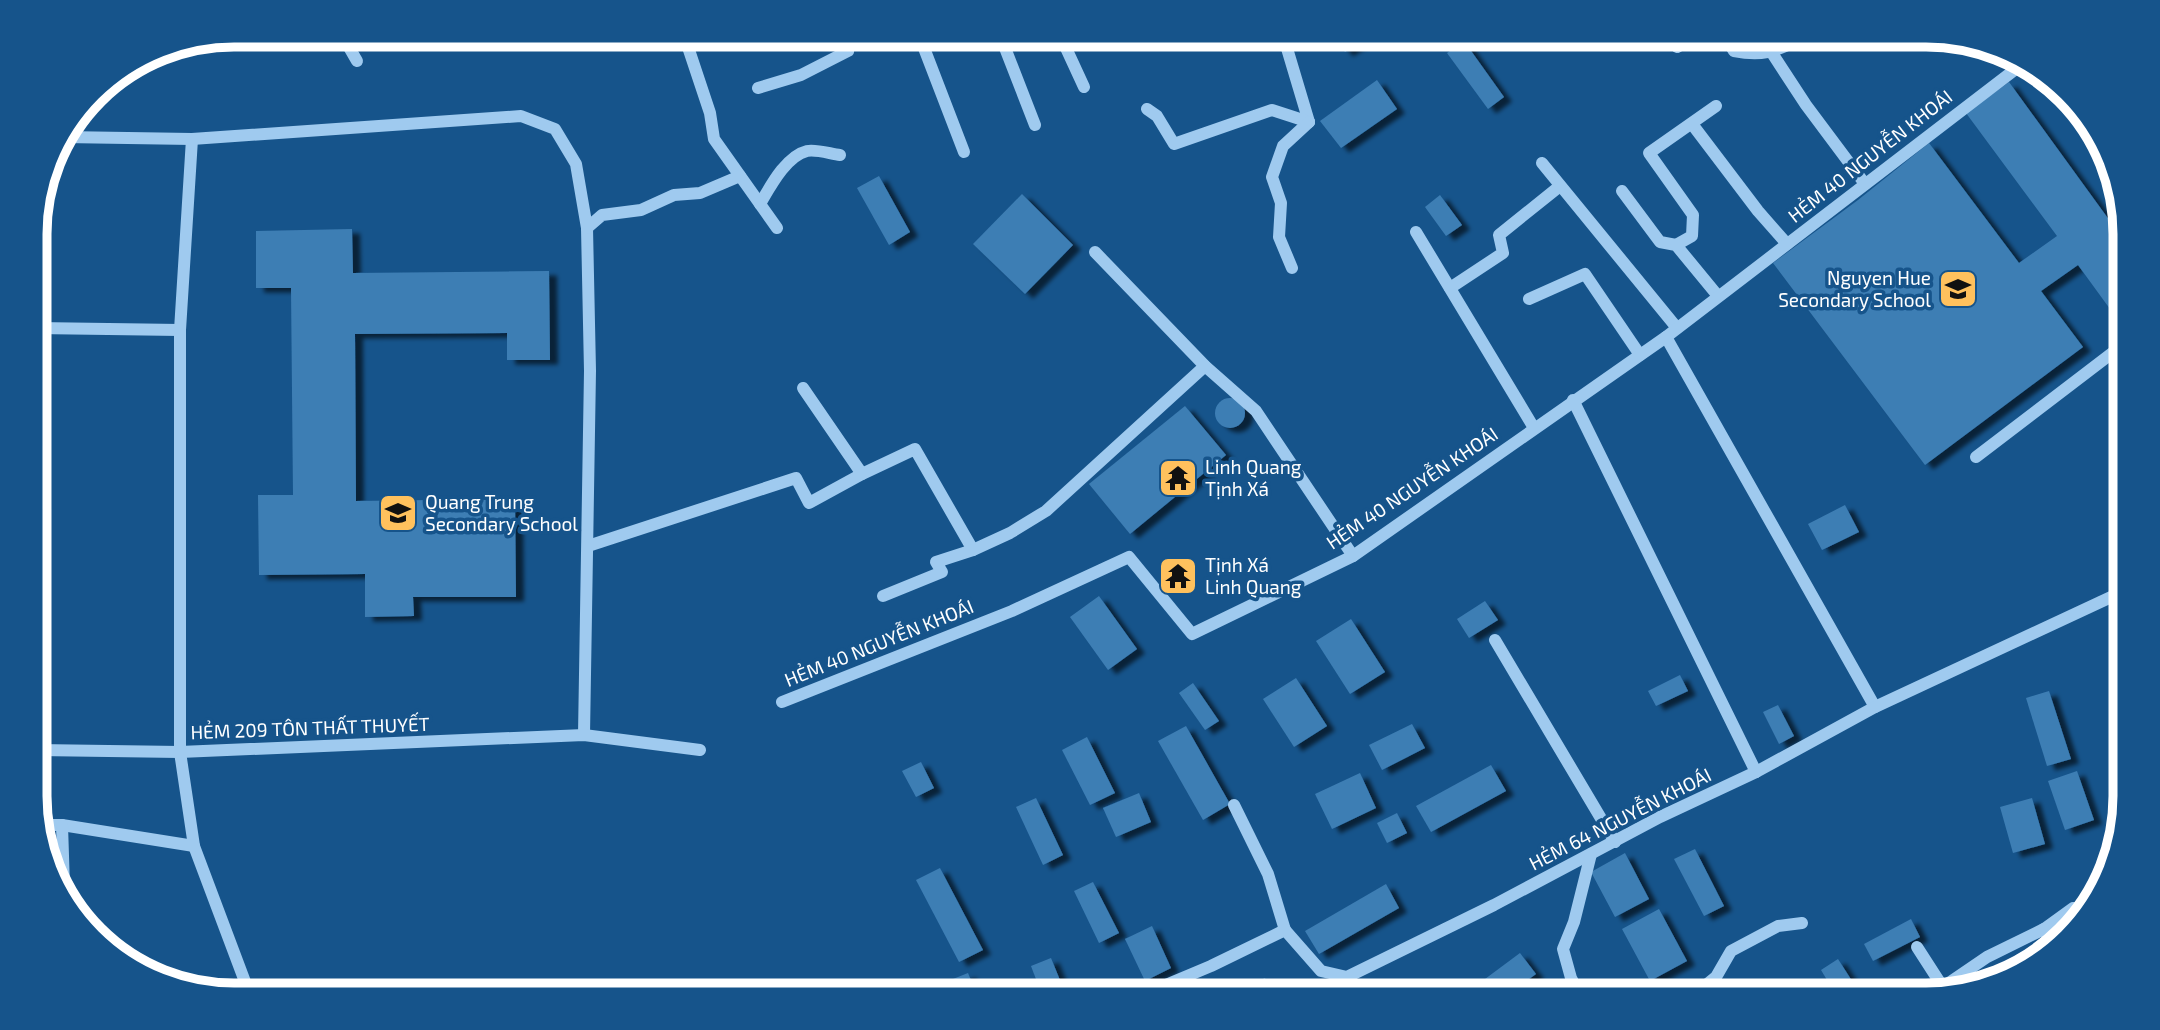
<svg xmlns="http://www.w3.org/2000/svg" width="2160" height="1030" font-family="'Exo 2',sans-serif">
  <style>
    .building { fill: #3e7eb4; filter: url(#shadow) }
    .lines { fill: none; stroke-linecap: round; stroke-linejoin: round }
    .minor { stroke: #9fcaef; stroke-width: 12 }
    .labels { text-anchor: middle; stroke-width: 7; stroke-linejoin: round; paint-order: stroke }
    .street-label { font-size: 19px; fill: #fff; stroke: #16548b }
    .poi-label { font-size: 19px; fill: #fff; stroke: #16548b; text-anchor: start }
    .rim { fill: none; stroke: #fff; stroke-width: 9 }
  </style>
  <defs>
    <filter id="shadow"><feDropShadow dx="8" dy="4.5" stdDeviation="2" flood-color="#0009"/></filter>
  </defs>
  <rect width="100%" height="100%" fill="#16548b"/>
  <g class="building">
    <polygon points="1333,35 1371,35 1345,52"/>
    <polygon points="1464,41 1504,97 1488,109 1447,53"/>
    <polygon points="1377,80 1397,109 1341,148 1320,121"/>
    <polygon points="2009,82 2123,239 2124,316 2118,320 2078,265 2041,291 2083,347 1925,465 1773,263 1858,200 1929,143 2019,263 2057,236 1966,113"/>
    <polygon points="879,176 910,232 889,245 857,188"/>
    <polygon points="1022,194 1073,245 1025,294 973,244"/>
    <polygon points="1440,195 1462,225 1446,236 1425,207"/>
    <polygon points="352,229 353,273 549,271 550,360 507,360 507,333 355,334 356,501 515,499 516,597 413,597 414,616 365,617 365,574 259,575 258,495 293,495 291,288 256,288 256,231"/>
    <circle cx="1230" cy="413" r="15"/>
    <polygon points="1185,406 1226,455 1130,534 1089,484"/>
    <polygon points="1845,505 1859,532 1822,550 1808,524"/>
    <polygon points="1099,596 1137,649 1108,670 1070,617"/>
    <polygon points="1485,601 1498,620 1469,638 1457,619"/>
    <polygon points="1351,619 1385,672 1350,694 1316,641"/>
    <polygon points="1680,675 1688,691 1656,706 1648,691"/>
    <polygon points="1296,678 1327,726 1294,747 1263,699"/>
    <polygon points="1193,683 1219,721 1205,730 1179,693"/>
    <polygon points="2049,691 2071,759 2047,766 2026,698"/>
    <polygon points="1778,705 1794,736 1779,744 1763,712"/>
    <polygon points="1412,724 1425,748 1382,770 1369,745"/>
    <polygon points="1186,726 1230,804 1203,820 1158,741"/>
    <polygon points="1087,737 1115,793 1090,805 1062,750"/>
    <polygon points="921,762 934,788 916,797 902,771"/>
    <polygon points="1491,765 1506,791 1431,832 1416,806"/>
    <polygon points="2077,771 2094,820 2065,830 2048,781"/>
    <polygon points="1360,773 1376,808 1332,829 1315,794"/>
    <polygon points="1139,793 1151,822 1116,837 1103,808"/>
    <polygon points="1036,798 1063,855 1043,865 1016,807"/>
    <polygon points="2032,798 2045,844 2013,853 2000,807"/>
    <polygon points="1397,813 1407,833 1387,843 1377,823"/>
    <polygon points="1695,849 1724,906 1704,916 1674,859"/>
    <polygon points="1625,853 1649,899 1615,917 1591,872"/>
    <polygon points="940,868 983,950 959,962 916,880"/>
    <polygon points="1093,882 1119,933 1099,943 1074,891"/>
    <polygon points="1386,884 1399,908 1319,954 1305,931"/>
    <polygon points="1659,909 1687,961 1650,981 1622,929"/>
    <polygon points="1911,919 1920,937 1873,961 1864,944"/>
    <polygon points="1152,926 1171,968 1145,981 1125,939"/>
    <polygon points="1520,953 1536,974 1507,995 1497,995 1485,979"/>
    <polygon points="1051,958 1066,995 1042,995 1031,966"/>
    <polygon points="1838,959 1861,995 1836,995 1821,970"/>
    <polygon points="968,973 977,995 925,995 923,991"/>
    <polygon points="1265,978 1272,995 1246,995 1243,987"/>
    <polygon points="1734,982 1742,995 1721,995 1719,991"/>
  </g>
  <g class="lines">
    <g class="minor">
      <polyline points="342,35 357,61"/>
      <polyline points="684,35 710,113 714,139 777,228"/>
      <polyline points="919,35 964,152"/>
      <polyline points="1000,35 1035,125"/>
      <polyline points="1060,35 1084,87"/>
      <polyline points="1283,35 1309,122"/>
      <path d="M1720 35 1726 38 1734 51C1769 58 1779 48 1810 35"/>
      <polyline points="1677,47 1697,35"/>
      <polyline points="1772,53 1806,105 1865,184"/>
      <polyline points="758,88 801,75 848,51 843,35"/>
      <polyline points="1147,109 1157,116 1174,144 1272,110 1309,122"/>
      <polyline points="1692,124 1758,211 1787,244"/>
      <polyline points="63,137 192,139 521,116 555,129 576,164 587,228 590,371 584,735"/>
      <polyline points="192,139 180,330 180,752 194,846 250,995"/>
      <polyline points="1542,163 1677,328"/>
      <polyline points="1622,191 1660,242 1676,245 1718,296"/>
      <path d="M760 204C770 187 786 156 807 151 816 149 831 154 840 155"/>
      <polyline points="587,228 602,215 641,210 674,195 700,193 740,176"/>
      <polyline points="1416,232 1534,428"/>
      <polyline points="1676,245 1692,236 1693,215 1649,153 1716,106"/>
      <polyline points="1095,252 1205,366 1256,411 1353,556"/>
      <polyline points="1292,268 1279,237 1281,203 1272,177 1283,146 1309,122"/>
      <polyline points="1450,288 1503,253 1499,235 1560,186"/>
      <polyline points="1529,299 1585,274 1640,355"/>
      <polyline points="36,328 180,330"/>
      <polyline points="1666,337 1875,707"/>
      <polyline points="803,388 862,474"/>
      <polyline points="1573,400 1756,772"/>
      <polyline points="1976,457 2124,344"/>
      <polyline points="588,546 796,478 809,503 862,474 915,449 973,550 1010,533 1046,511 1205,366"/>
      <polyline points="883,596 942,572 936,562 973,550"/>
      <polyline points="1495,640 1615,842"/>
      <polyline points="2125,691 2122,699 2125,707"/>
      <polyline points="782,702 1012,611 1129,557 1192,634 1353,556 1666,337 2021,65"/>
      <polyline points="37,750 180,752 584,735 700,750"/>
      <polyline points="1234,805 1268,874 1285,930"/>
      <polyline points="38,825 62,825 194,846"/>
      <polyline points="62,825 64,887"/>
      <polyline points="2044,929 2051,944"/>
      <polyline points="1917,947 1946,992"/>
      <polyline points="1943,987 1987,957 2044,929 2073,908"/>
      <polyline points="1142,995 1211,966 1285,930 1321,971 1347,977 1494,905 1660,817 1756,772 1875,707 2124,591"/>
      <polyline points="1580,995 1571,978 1563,949 1574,922 1591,854"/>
      <polyline points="1694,995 1716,977 1731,951 1778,926 1802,923"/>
    </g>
  </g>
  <defs>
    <symbol id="school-square" viewBox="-11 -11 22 22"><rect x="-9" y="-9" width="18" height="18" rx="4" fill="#ffc15d" stroke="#16548b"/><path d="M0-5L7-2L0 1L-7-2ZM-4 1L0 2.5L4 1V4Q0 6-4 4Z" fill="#111"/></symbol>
    <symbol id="temple-square" viewBox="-11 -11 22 22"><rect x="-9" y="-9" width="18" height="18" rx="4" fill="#ffc15d" stroke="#16548b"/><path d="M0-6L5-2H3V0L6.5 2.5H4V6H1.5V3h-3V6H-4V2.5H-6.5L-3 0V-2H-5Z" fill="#111"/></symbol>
  </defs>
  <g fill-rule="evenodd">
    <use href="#school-square" x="1936" y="267" width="44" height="44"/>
    <use href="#temple-square" x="1156" y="456" width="44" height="44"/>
    <use href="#school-square" x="376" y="491" width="44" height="44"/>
    <use href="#temple-square" x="1156" y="554" width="44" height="44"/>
  </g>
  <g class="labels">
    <g class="street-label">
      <text transform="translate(1870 156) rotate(-38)" y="7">HẺM 40 NGUYỄN KHOÁI</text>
      <text transform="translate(1412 488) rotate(-34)" y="7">HẺM 40 NGUYỄN KHOÁI</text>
      <text transform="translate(879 643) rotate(-22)" y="7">HẺM 40 NGUYỄN KHOÁI</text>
      <text transform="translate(310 728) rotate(-2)" y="7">HẺM 209 TÔN THẤT THUYẾT</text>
      <text transform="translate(1620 819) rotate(-27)" y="7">HẺM 64 NGUYỄN KHOÁI</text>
    </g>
    <g class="poi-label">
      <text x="1931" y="285" text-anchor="end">Nguyen Hue<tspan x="1931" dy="22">Secondary School</tspan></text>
      <text x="1205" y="474">Linh Quang<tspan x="1205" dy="22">Tịnh Xá</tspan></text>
      <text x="425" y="509">Quang Trung<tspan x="425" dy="22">Secondary School</tspan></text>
      <text x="1205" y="572">Tịnh Xá<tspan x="1205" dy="22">Linh Quang</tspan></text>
    </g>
  </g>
  <path d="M0 0H2160V1030H0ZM234 47H1926A187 187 0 0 1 2113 234V796A187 187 0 0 1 1926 983H234A187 187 0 0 1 47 796V234A187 187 0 0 1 234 47Z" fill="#16548b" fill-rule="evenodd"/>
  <path class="rim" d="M234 47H1926A187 187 0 0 1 2113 234V796A187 187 0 0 1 1926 983H234A187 187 0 0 1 47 796V234A187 187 0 0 1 234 47Z"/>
</svg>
